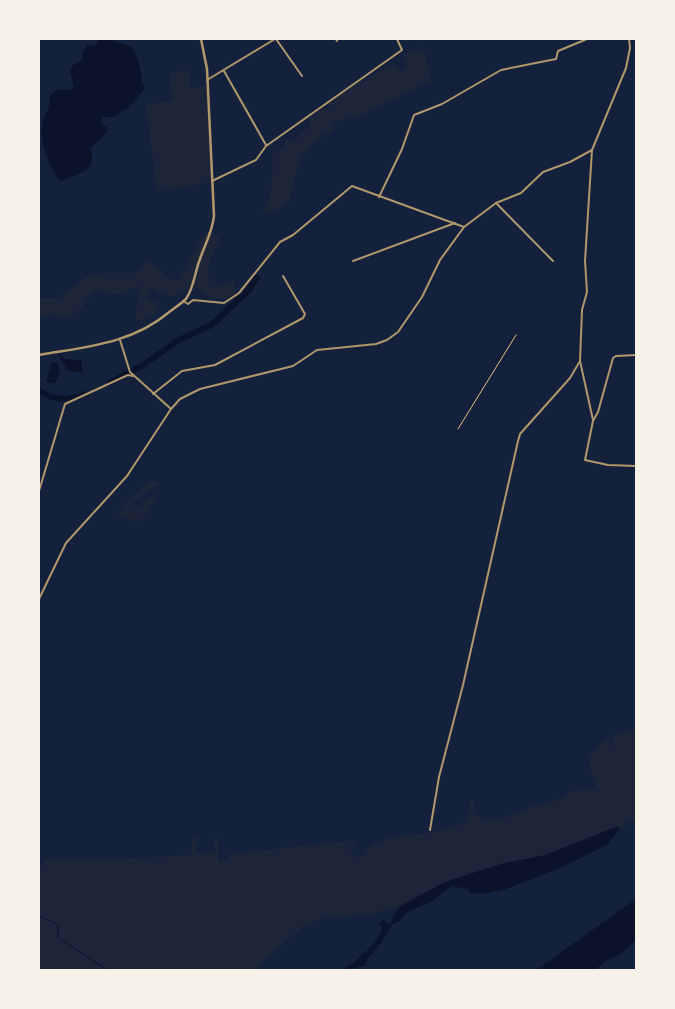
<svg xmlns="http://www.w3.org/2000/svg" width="675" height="1009" font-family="Roboto,sans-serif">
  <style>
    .green { fill: #1d2539 }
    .water { fill: #0b132b }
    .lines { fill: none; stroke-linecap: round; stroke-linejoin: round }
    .stream { stroke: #0b132b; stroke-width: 1 }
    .river { stroke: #0b132b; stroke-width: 6 }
    .path { stroke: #e5c07b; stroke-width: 1 }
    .minor { stroke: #b1986c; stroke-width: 2 }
    .tertiary { stroke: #b1986c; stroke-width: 2.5 }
  </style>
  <rect width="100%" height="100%" fill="#14213d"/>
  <g class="green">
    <path d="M423 46 432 81 354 118 336 121 332 133 324 134C319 141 311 143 307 150 294 166 295 188 286 206L263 214C272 196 274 174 272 154L285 145V137L293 142 310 125 308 119 324 108 329 110V103L376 73 393 65 400 71 404 70 407 65 402 55 409 51H421Z"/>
    <polygon points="189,70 191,89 208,85 212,175 206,183 157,192 146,104 172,101 169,73"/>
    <path d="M208 232 220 238 208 266V276L218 286 234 280 236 292 227 298 217 299 208 297 192 284C182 300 166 299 152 288L145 300 156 302 158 308C152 318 148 322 136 320L137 299 142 287 130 288C121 301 110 290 97 291 88 291 87 302 82 307 78 312 71 315 66 319L55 315 39 317V298H60L86 277 103 273H137L148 261 174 281 179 280 201 240Z"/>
    <polygon points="152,480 160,483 158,486 154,486 132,505 137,507 155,493 157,495 143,519 135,521 117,515 121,507"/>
    <path d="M636 730V821H631L620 828 616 827 545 855 501 864 458 877 400 906 373 914 325 918 305 925 266 958 257 970H39V865H43L45 859H110L192 855V838L196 837V853L216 852 214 839 219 838 218 861 226 860 229 854 356 840 350 852 356 857 365 855 372 844 390 838 444 830 467 822 470 802 474 801 473 814 491 819 502 818 525 811 530 807 560 799 573 790 586 791 594 788 596 781C583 763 590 749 608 739L615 749 612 739 614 735Z"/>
  </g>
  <g class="water">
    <path d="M99 39H112C118 45 123 42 130 46 136 49 144 78 141 85H144L145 88 128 109 123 110 114 117H102L101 124 107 127 108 131 91 148C97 174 77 172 62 181 50 175 39 137 42 125 44 114 52 107 49 97L57 90 74 89 70 72 72 66 83 59 82 53 87 45 95 46Z"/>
    <polygon points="61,354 64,359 81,360 83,373 68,371 58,354"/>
    <polygon points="52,362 57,363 60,372 55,384 46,382"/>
    <path d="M616 827 620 828 607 845 558 869 506 889 484 894 470 893 468 889 452 886 431 902 407 912 400 921 393 924 381 943 366 961 365 966 343 970C359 958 377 946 383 926L378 925 384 919 389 925 400 906 445 882 501 864 545 855Z"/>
    <polygon points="636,899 636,940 619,955 607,960 595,970 536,970"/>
  </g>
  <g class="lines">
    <polyline class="stream" points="39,916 58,924 58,938 108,970"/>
    <g class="river">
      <polyline points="109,383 140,367 179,340 213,324 248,291 257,278"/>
      <path d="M39 390C53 402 70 400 86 394"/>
    </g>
    <polyline class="path" points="458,429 516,335"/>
    <g class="minor">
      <polyline points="276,39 302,76"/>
      <polyline points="336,39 337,41"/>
      <polyline points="224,71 266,145"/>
      <polyline points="207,80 275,39"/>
      <polyline points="212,181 256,160 266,146 402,50 397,39"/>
      <polyline points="379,197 402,149 414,115 442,104 501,70 556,59 558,51 587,39"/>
      <polyline points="496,203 553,261"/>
      <polyline points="353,261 455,223"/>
      <polyline points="183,301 188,304 193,300 224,303 239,293 280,242 293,235 352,186 464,227"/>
      <polyline points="120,340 130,372 171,409"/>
      <polyline points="636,355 616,356 613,358 598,412 593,421 585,460 608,465 636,466"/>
      <polyline points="580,361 593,420"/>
      <polyline points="153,394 182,371 215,365 303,318 305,314 283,276"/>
      <polyline points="39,491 65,404 128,375 133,376"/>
      <polyline points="39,599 66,543 127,476 171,409 180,399 200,389 293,366 317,350 376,344 387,340 398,332 422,297 440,260 464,227 496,203 521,193 543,172 570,162 592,150"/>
      <polyline points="430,830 439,777 463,685 518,441 520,434 570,378 580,361 582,310 587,292 585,261 592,150 626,68 630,48 629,39"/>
    </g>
    <path class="tertiary" d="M39 355C84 347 131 344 168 313 174 308 181 304 186 299 194 288 195 271 200 259 205 244 212 233 214 216L207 69 201 39"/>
  </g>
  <rect width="675" height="1009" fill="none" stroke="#f6f1e7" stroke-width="80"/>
</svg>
